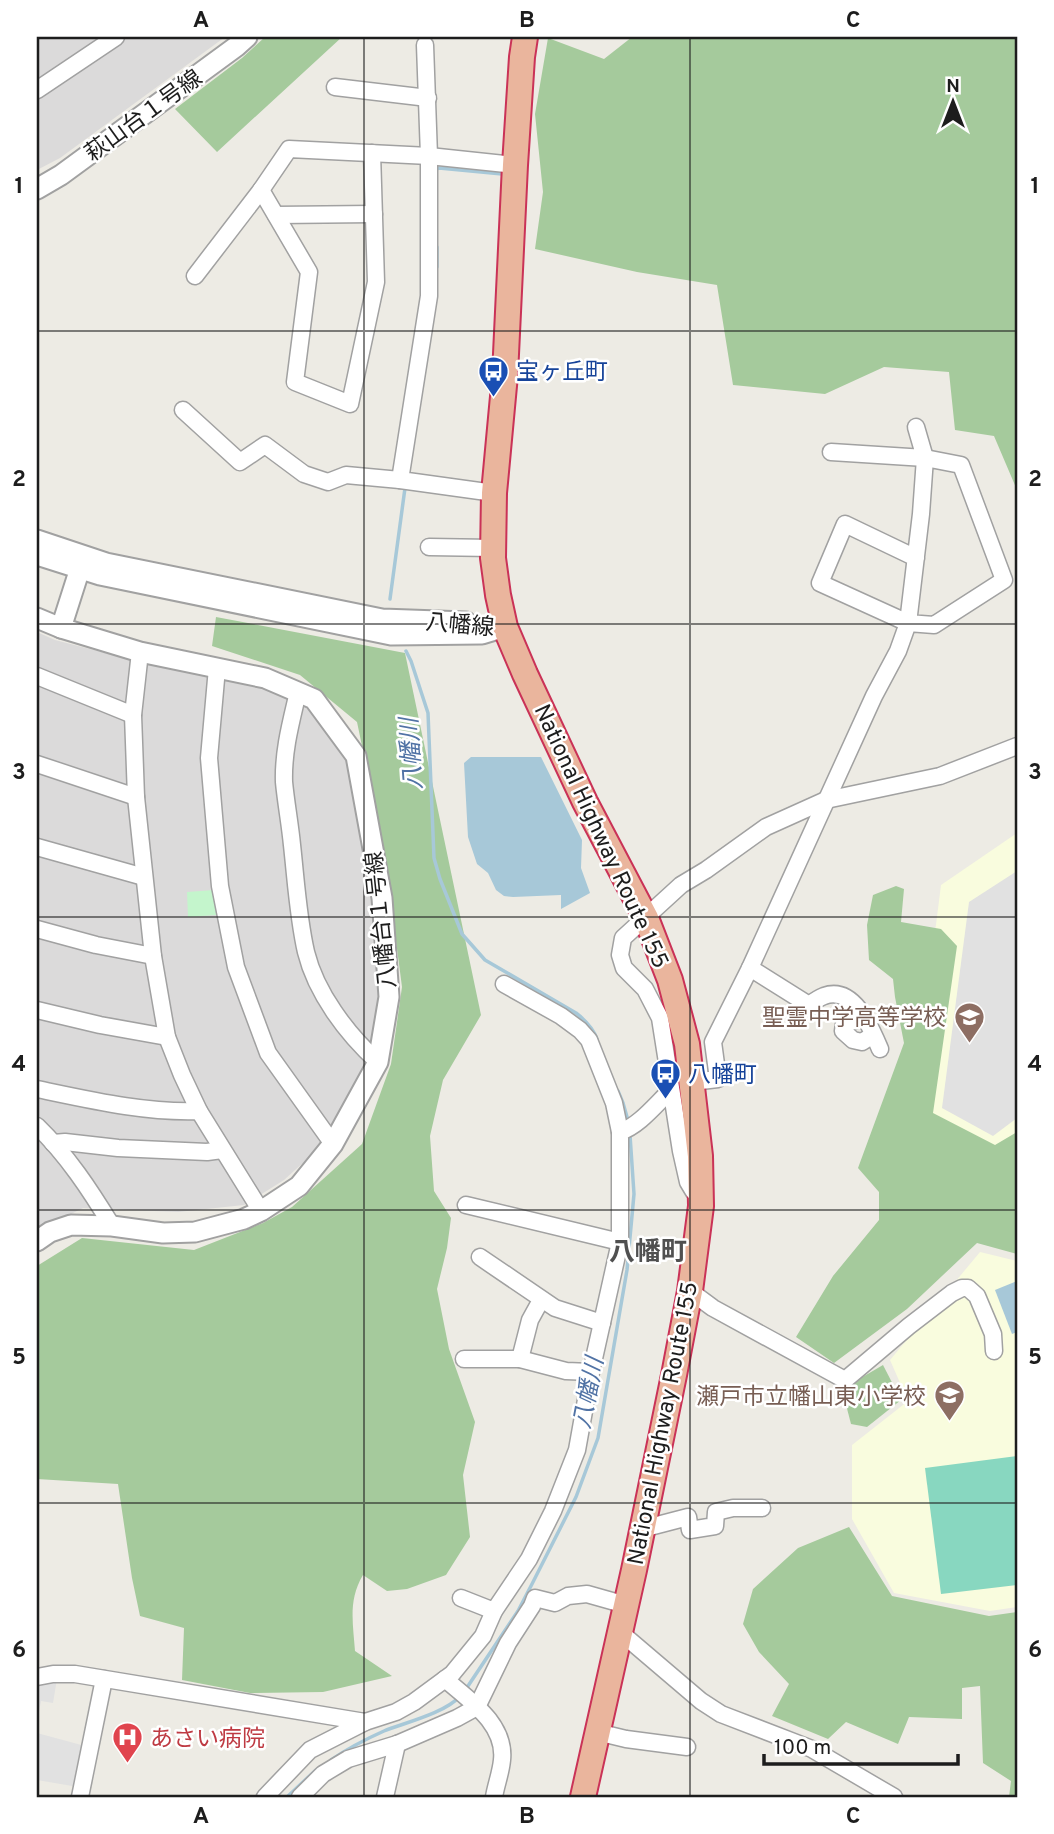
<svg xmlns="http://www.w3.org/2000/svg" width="1054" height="1834" font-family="Overpass,'Noto Sans JP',sans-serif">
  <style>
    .residential { fill: #dbdada }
    .education { fill: #f9fcde }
    .forest { fill: #a5ca9c }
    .park { fill: #c4f5cc }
    .pitch { fill: #88d7c0 }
    .parking { fill: #e1e1e1 }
    .water { fill: #a7c8d8 }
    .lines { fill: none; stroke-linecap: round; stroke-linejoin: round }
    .stream { stroke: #a7c8d8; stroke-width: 3.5 }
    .minor-casing { stroke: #a1a1a1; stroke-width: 19 }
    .tertiary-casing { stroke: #a1a1a1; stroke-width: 23 }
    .trunk-casing { stroke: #ca3257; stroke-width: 28 }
    .minor { stroke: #fff; stroke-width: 16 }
    .tertiary { stroke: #fff; stroke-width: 19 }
    .trunk { stroke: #eab59d; stroke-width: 24 }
    .grid { fill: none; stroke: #1d1d1d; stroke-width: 2; stroke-opacity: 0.55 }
    .labels { text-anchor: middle; stroke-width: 5; stroke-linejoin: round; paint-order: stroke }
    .street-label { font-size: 23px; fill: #1d1d1d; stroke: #fff }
    .transit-label { font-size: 23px; fill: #164399; stroke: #fff; text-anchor: start }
    .education-label { font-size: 23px; fill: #785e54; stroke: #fff; text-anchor: end }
    .health-label { font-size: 23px; fill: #be3a42; stroke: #fff; text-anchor: start }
    .water-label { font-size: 24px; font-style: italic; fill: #5173a5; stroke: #fff }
    .quarter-label { font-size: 26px; font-weight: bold; fill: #505050; stroke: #fff }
    .neatline { fill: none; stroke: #1d1d1d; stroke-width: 2.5 }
    .grid-label { font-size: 23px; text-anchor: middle; font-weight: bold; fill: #1d1d1d }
  </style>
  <rect width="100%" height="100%" fill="#edebe4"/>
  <g class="residential">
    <polygon points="37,37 225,37 60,158 37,170"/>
    <polygon points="37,632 55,640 125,658 262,685 309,706 333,733 347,762 371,894 379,1000 369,1065 337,1132 284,1180 244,1205 178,1212 83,1208 37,1231"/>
  </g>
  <g class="education">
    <polygon points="1017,833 1017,1234 901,1202 941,885"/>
    <polygon points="980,1252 1017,1261 1017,1607 990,1611 894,1593 852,1519 852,1445 908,1401 890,1360"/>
  </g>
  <g class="forest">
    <polygon points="265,37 342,37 217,152 175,109 242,58"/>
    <polygon points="632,37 1017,37 1017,490 994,436 955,430 949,372 884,367 825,394 733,385 717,285 637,272 535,249 543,192 535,114 548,38 604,59"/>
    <path d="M216 617 405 653 481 1015 443 1080 430 1136 434 1191 451 1218 447 1248 437 1289 449 1349 475 1422 463 1475 470 1537 446 1575 407 1589 387 1591 363 1575C348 1600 353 1623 355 1651L392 1676 323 1692 250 1693 182 1680 184 1628 140 1616 132 1578 118 1484 37 1479V1266L82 1238 194 1250 263 1223 292 1207 362 1144 391 1064 402 987 385 856 357 722 300 675 212 646Z"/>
    <polygon points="896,886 904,889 901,922 941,929 957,946 933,1113 995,1145 1017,1132 1017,1254 977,1243 907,1309 834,1363 796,1337 833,1276 879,1220 879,1192 858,1168 904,1043 895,997 893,979 869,960 867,925 873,895"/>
    <polygon points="883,1365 901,1400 867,1427 851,1424 844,1397 854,1382"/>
    <polygon points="849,1527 892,1596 989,1616 1017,1612 1017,1797 1009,1797 1011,1781 983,1763 980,1686 962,1688 962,1719 909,1717 898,1744 846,1722 828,1739 772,1716 789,1684 759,1652 743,1624 753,1589 798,1548"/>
  </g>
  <polygon class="park" points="214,890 216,915 188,917 187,892"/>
  <polygon class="pitch" points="1017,1456 1017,1585 941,1594 925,1468"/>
  <g class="parking">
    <polygon points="1017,871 1017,1118 993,1136 942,1108 969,902"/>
    <polygon points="57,1679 53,1703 41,1701 37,1722 37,1684"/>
    <polygon points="37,1733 85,1746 78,1787 37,1780"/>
  </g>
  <g class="water">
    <polygon points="471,757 541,757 582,840 581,868 590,893 561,909 561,895 513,897 504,896 496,890 488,873 477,864 468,837 464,763"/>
    <polygon points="1017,1281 1017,1332 1012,1334 995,1290"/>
  </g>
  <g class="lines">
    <g class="stream">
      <polyline points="435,170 439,168 502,174"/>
      <polyline points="437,247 437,267"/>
      <polyline points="390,599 405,488"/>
      <path d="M406 651 411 661 428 713 434 858 440 879 462 934 485 960 576 1013C585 1020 593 1028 597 1039"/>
      <polyline points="618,1091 623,1103 629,1124"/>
      <polyline points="466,1689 518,1611 532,1584 576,1497 598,1438 627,1270 634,1194 630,1135"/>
      <path d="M331 1760C347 1749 366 1739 384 1731 404 1723 445 1713 459 1697"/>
      <polyline points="287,1797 316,1770"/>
    </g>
    <defs>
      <g id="minor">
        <polyline points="425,45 429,156 429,296 400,480 494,493"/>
        <polyline points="335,87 428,98"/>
        <polyline points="37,90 116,37"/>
        <polyline points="261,190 309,272 295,382 350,404 376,282 372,153"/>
        <polyline points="276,215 374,214"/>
        <polyline points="195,276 261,190 289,149 429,156 515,165"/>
        <polyline points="183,410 240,462 265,445 304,474 328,482 346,475 400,480"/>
        <polyline points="831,452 925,458 916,427"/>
        <polyline points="429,547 493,548"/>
        <polyline points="140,652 133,715 136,797 153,956 167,1037 182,1075 199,1111 261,1211"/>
        <polyline points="217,668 209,758 220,886 236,967 268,1053 333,1144"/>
        <polyline points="37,676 133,715"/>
        <path d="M298 692C291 722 283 751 284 782 286 803 290 824 292 845 296 881 298 917 306 952 316 993 347 1034 378 1062"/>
        <polyline points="37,764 136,797"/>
        <polyline points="37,847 144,877"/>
        <polyline points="37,929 96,945 153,956"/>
        <path d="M750 968 809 1005C813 1002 819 998 824 996 854 985 871 1028 880 1049"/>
        <polyline points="504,984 561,1016 580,1030 589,1040 614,1103 620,1132"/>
        <polyline points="37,1010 100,1025 167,1037"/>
        <polyline points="863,1018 844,1024 843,1031 853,1040 862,1042 873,1035"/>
        <polyline points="692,1082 718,1079 713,1042 750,968 874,696 898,651 908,623 921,514 925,458 961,465 1004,580 934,625 908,623 820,583 845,524 916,558"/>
        <path d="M37 1089C90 1100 145 1113 199 1111"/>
        <path d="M37 1126C67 1155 90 1190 112 1226"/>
        <polyline points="53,1143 65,1142 118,1148 207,1152 222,1150"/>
        <polyline points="701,1194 694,1192 688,1182 681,1151 660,1018 645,989 624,968 620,955 623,938 681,885 706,870 766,827 826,800 940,776 1017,746"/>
        <polyline points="466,1205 620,1242"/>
        <polyline points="480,1257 555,1308 602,1323"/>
        <polyline points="690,1291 713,1308 845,1380 909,1326 952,1293 962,1288 968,1288 977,1296 993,1334 994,1351"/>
        <polyline points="464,1359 520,1359 566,1371 591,1372"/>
        <polyline points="520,1359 530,1320 541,1300"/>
        <polyline points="642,1529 688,1517 690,1530 715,1526 716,1512 733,1508 762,1508"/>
        <polyline points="461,1598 494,1611"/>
        <polyline points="620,1632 701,1701 721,1714 812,1749 894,1797"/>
        <polyline points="37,1677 53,1674 75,1674 365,1722"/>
        <path d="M445 1679C469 1700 506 1724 502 1760 501 1772 496 1785 494 1797"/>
        <polyline points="597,1732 626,1739 687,1747"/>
        <polyline points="80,1797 104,1679"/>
        <path d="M265 1797 310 1750 365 1722 396 1712 414 1702 452 1674 483 1636 494 1611 529 1559 553 1511 577 1450 591 1372 620 1242V1132C639 1126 656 1104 671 1090"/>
        <polyline points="300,1797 323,1774 348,1759 397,1744 457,1718 477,1707 508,1643 532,1606 535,1598 555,1603 568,1596 587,1594 626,1605"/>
        <polyline points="385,1797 397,1744"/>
      </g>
      <g id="tertiary">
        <polyline points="37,189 61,175 237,46 247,37"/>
        <polyline points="37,540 106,563 382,619 466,622"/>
        <polyline points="37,555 100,575 391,635 482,634 505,627"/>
        <polyline points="37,618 61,628 140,652 265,678 314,699 356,756 382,898 389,997 378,1062 333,1144 299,1186 261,1211 244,1219 195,1232 163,1233 112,1226 71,1225 50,1232 37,1241"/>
        <polyline points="61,628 83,559"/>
      </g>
      <polyline id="trunk" points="525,37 522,57 515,165 505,375 494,493 493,558 498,595 505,627 525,674 585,802 646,918 670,980 687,1044 700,1156 701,1206 690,1291 674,1375 634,1570 583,1797"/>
    </defs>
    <use href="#minor" class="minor-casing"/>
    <use href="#tertiary" class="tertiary-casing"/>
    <use href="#trunk" class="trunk-casing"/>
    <use href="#minor" class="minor"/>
    <use href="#tertiary" class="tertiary"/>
    <use href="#trunk" class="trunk"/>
  </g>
  <path class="grid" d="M364 37V1797M690 37V1797M37 331H1017M37 624H1017M37 917H1017M37 1210H1017M37 1503H1017"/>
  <defs>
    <symbol id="bus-pin" viewBox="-11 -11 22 30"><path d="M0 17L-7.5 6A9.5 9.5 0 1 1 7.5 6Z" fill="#1a4fb4" stroke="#fff"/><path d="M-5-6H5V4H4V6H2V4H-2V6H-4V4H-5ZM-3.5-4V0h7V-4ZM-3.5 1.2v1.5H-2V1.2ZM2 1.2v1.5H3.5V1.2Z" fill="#fff"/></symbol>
    <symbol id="school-pin" viewBox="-11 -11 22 30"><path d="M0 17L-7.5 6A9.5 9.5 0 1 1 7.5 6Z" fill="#8d6e63" stroke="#fff"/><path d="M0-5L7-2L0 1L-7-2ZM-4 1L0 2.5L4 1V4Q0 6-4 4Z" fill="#fff"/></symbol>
    <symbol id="hospital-pin" viewBox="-11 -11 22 30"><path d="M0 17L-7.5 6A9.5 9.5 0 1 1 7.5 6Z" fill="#e0444e" stroke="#fff"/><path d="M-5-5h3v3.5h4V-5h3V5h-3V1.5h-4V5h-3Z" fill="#fff"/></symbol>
  </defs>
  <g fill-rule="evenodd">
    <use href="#bus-pin" x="476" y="354" width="35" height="47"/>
    <use href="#school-pin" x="952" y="1000" width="35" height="47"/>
    <use href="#bus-pin" x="648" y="1056" width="35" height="47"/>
    <use href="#school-pin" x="932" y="1378" width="35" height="47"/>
    <use href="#hospital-pin" x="110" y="1720" width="35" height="47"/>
  </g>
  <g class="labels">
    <g class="street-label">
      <text transform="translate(143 115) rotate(-36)" y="8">萩山台１号線</text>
      <text transform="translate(460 624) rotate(5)" y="8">八幡線</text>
      <text transform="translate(602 836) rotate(65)" y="8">National Highway Route 155</text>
      <text transform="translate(380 920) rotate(-96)" y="8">八幡台１号線</text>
      <text transform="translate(662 1423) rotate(-79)" y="8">National Highway Route 155</text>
    </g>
    <g class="transit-label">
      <text x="516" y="379">宝ヶ丘町</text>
      <text x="688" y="1082">八幡町</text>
    </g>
    <g class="education-label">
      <text x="946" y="1025">聖霊中学高等学校</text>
      <text x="926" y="1404">瀬戸市立幡山東小学校</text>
    </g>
    <g class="health-label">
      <text x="150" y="1746">あさい病院</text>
    </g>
    <g class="water-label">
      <text transform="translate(411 754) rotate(-94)" y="8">八幡川</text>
      <text transform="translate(588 1393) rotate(-79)" y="8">八幡川</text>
    </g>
    <g class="quarter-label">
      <text x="648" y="1260">八幡町</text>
    </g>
  </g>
  <rect width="1054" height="1834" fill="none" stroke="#ffffff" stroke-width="77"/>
  <g transform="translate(953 102)" stroke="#ffffff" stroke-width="5" paint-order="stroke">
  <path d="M0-5L12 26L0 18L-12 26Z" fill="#1d1d1d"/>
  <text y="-10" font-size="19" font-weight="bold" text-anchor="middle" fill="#1d1d1d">N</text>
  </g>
  <path d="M764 1754v10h194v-10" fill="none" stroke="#1d1d1d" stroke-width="3.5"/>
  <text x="774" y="1754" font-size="21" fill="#1d1d1d" stroke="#ffffff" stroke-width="5" paint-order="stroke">100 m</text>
  <rect x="38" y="38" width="978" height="1758" class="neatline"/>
  <g class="grid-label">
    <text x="201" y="27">A</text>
    <text x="527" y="27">B</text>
    <text x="853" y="27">C</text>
    <text x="19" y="193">1</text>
    <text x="1035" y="193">1</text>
    <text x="19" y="486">2</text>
    <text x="1035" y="486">2</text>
    <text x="19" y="779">3</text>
    <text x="1035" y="779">3</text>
    <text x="19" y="1071">4</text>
    <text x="1035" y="1071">4</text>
    <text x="19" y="1364">5</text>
    <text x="1035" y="1364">5</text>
    <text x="19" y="1657">6</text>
    <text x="1035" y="1657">6</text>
    <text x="201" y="1823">A</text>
    <text x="527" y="1823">B</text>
    <text x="853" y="1823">C</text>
  </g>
</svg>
